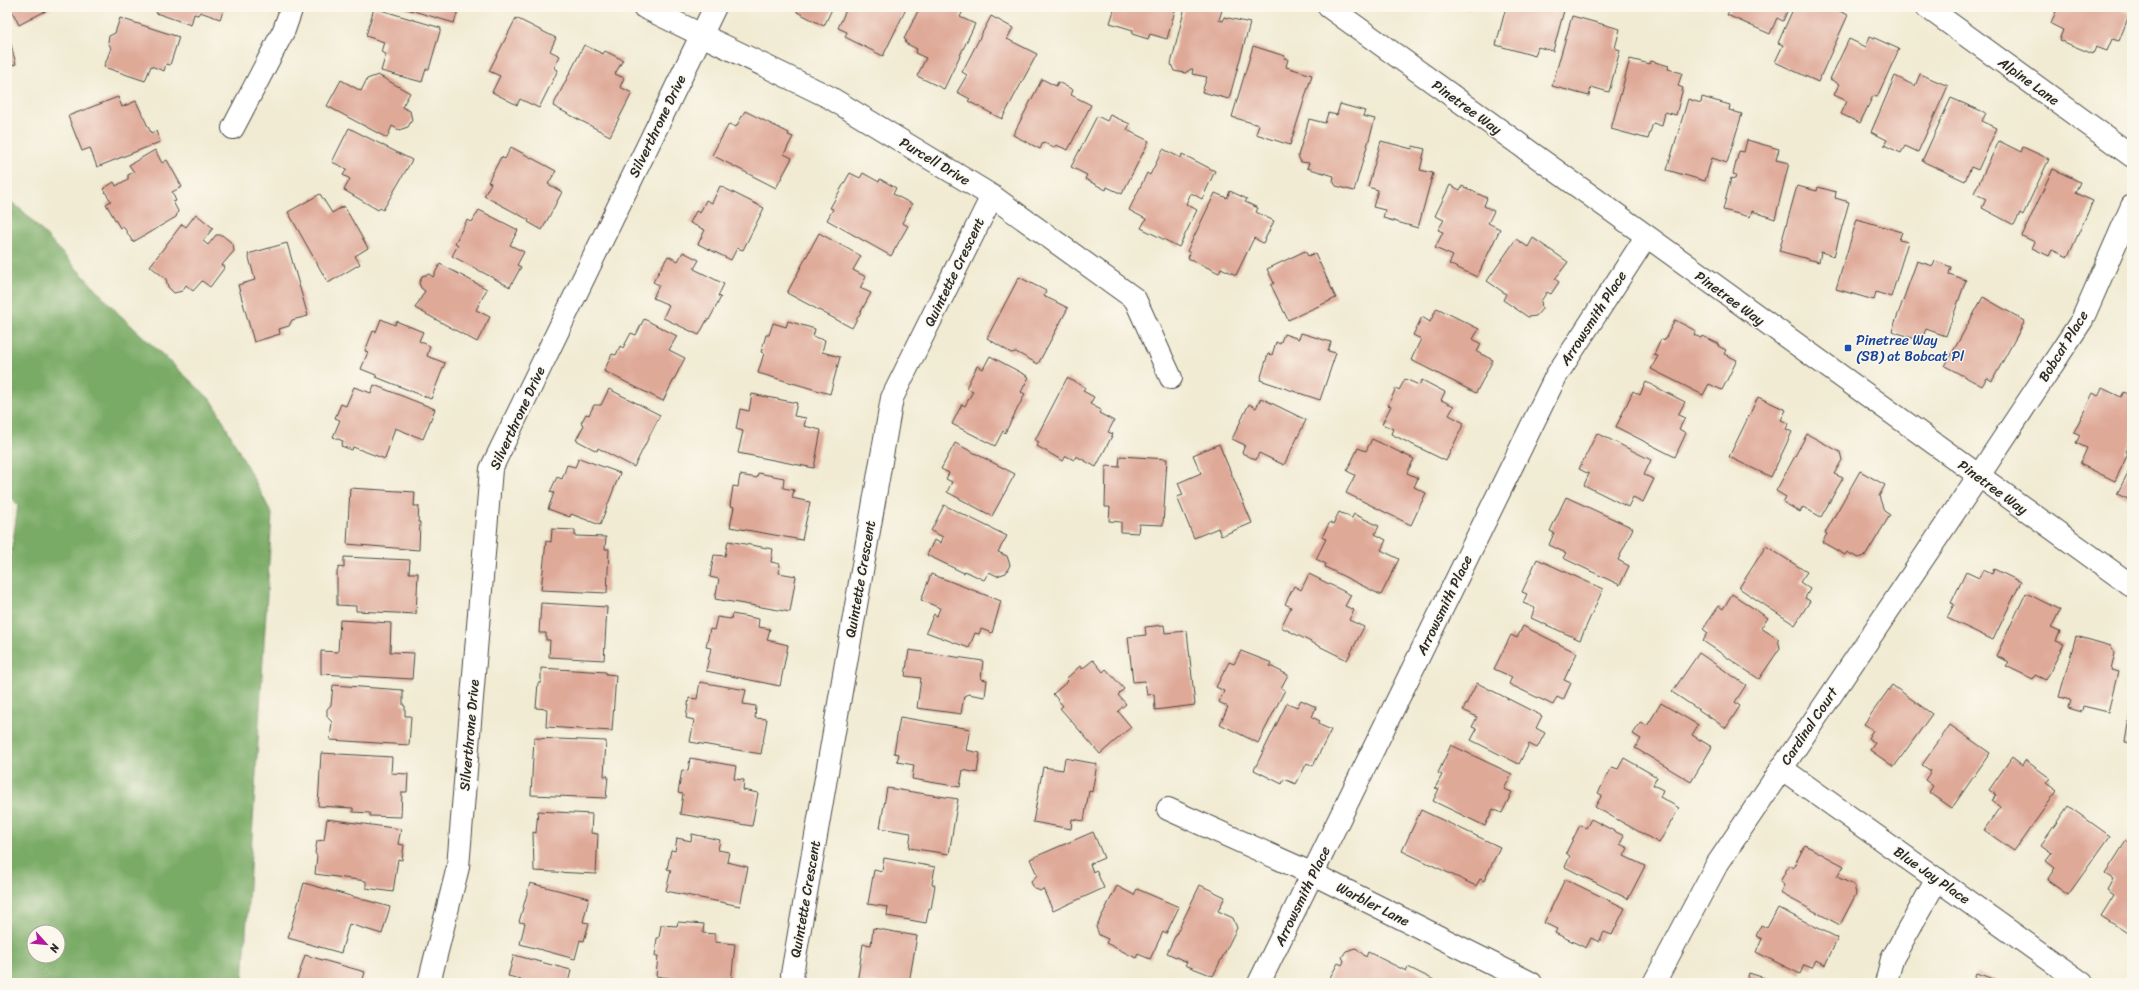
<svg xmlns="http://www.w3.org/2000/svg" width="2139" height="990" font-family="Sriracha,sans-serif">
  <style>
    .forest { fill: #7aab66; stroke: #526b48; fill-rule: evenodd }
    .building { fill: #dfa998 }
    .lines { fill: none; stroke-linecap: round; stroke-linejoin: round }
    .minor-casing { stroke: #494844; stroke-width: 24 }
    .minor { stroke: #fff; stroke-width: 22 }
    .transit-dot { fill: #1a4fb4; stroke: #fbf7ec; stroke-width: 1.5 }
    .labels { text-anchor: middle; stroke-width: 3; stroke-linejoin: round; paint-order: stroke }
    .street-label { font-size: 14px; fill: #2b2b2b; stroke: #fbf7ec }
    .transit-label { font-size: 14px; fill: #164399; stroke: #fbf7ec; text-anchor: start }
  </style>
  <rect width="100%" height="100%" fill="#fbf7ec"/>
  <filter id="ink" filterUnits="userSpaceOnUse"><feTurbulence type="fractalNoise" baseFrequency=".025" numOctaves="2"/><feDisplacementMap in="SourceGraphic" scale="8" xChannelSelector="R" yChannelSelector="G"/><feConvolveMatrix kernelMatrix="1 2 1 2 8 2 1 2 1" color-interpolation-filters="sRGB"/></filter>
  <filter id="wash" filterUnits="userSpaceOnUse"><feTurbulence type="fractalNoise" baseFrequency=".012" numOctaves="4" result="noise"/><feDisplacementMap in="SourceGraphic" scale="16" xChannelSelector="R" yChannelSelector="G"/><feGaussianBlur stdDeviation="0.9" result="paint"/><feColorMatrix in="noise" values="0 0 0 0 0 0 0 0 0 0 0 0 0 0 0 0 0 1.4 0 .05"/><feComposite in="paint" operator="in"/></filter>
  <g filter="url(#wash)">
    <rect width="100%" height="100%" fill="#f1ebd3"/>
    <path class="forest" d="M7 199 22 210 119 314 213 402 272 514 243 983H7V585L18 505 7 492ZM34 932H58V956H34Z"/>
    <g id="blocks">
      <g class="building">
        <polygon points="10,7 53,7 19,25"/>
        <polygon points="158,7 228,7 227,10 224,9 220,19 200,12 198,15 194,14 191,25 156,13"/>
        <polygon points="400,7 459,7 454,23"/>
        <polygon points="799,7 833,7 824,26 797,12"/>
        <polygon points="845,7 907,7 883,56 845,37 847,32 838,28 846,10"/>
        <polygon points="920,7 960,7 964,9 960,17 975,24 944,89 917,76 926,58 915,53 917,49 905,43 906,40 904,39"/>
        <polygon points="1115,7 1176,7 1167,39 1150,34 1148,39 1132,34 1133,30 1110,23"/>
        <polygon points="1185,7 1223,7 1219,20 1223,21 1224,17 1250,23 1229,99 1202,92 1207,77 1192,74 1193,69 1191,69 1185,73 1174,71 1171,64"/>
        <polygon points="1458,7 1470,7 1469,10"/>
        <polygon points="1506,7 1565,7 1553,51 1538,47 1535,56 1496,45"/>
        <polygon points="1731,7 1789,7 1783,21 1777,18 1770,34 1727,15"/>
        <polygon points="1794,7 1830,7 1848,15 1818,82 1775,62 1783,45 1778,43"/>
        <polygon points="2045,7 2114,7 2130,13 2119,41 2112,39 2107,51 2096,47 2093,54 2059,40 2063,30 2051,24 2056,11"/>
        <polygon points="374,8 441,28 429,69 426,69 422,82 381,71 386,54 381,52 384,42 366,36"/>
        <polygon points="991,16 1013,28 1007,39 1037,54 1002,119 968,101 970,99 957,92 967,75 962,72"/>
        <polygon points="1572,16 1620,29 1615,48 1620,50 1609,92 1591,87 1589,96 1552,86"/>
        <polygon points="120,18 179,37 170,65 166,64 164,71 151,66 145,81 104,67 111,48 108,42 109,36 115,33"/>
        <polygon points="516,18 556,38 550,51 560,56 554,68 558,70 539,108 520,99 517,105 492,92 500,76 489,71"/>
        <polygon points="7,29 16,64 7,66"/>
        <polygon points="1870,36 1899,49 1877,97 1873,96 1860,123 1841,114 1847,101 1834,95 1839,84 1830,79 1849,39 1866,47"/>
        <polygon points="584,45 603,54 605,51 623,60 615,74 624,78 620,87 632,93 610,136 553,106"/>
        <polygon points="1253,46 1285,56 1284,58 1288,59 1286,67 1312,75 1290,145 1256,134 1259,125 1232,117"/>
        <polygon points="1630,59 1650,64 1651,61 1669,66 1668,69 1682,73 1678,86 1683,88 1676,115 1665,112 1662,126 1653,123 1648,139 1611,129"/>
        <polygon points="1920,74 1948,86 1918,152 1905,146 1901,153 1884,145 1887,140 1871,132 1895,76 1915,86"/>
        <polygon points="378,75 410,93 402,107 410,111 412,120 408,127 399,130 392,126 387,138 327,106 341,80 361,91 367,79"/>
        <polygon points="1042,79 1056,86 1058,82 1073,90 1071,95 1091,105 1068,150 1056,145 1054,148 1043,142 1040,149 1013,135"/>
        <polygon points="118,97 122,107 136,101 151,133 156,131 160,142 97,167 90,148 82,151 68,116"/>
        <polygon points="1702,97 1730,105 1729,110 1742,114 1727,163 1712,158 1705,181 1667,170 1688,99 1701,103"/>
        <polygon points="1951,98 1986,113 1982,121 1997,128 1978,170 1971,167 1965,181 1922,161"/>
        <polygon points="1340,104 1365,111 1363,116 1375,119 1354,191 1336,186 1333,181 1334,176 1307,168 1309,163 1301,162 1298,156 1309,119 1325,123 1328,113 1337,115"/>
        <polygon points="745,111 789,133 788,135 793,137 784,154 792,158 776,188 712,155 729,124 736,127"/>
        <polygon points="1110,115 1130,124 1127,130 1149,141 1122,194 1107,187 1106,190 1085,179 1087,175 1071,167 1097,116 1107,121"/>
        <polygon points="349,128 412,160 383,210 380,208 378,210 344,190 350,179 343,175 347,169 332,162"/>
        <polygon points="1747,140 1779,149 1776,160 1789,163 1775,219 1752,211 1750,217 1723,210 1731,178 1735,179 1736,175 1733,174 1739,151 1744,152"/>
        <polygon points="1381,141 1412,149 1413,146 1425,149 1420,170 1433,173 1418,228 1383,218 1385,210 1373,207 1378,190 1368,187"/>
        <polygon points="1999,141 2021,152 2023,147 2049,159 2023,215 2020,213 2014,225 1982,208 1986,199 1974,193"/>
        <polygon points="511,147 556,171 548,184 562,192 542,230 528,222 529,220 484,196 491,183 488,182 501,157 505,159"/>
        <polygon points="1163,149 1181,158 1182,154 1215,171 1202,199 1191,193 1186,204 1197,210 1179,247 1141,228 1146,219 1129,210 1147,173 1150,175"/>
        <polygon points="155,150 162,163 167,160 182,187 172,192 176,201 173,202 178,211 176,217 133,242 123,226 120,228 106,204 111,201 103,189 114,182 116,186 128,179 128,175 134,172 129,165"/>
        <polygon points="2053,169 2080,182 2075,193 2093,201 2068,257 2052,250 2049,256 2032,248 2035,242 2022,236"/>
        <polygon points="850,173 860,178 863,173 879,182 880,179 896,188 893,194 912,204 902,223 908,226 891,256 827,220 833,209 830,208"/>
        <polygon points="1450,185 1460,190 1462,186 1487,198 1484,206 1494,211 1488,223 1500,229 1477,277 1449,264 1453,256 1435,248 1443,232 1438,230 1444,220 1435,216"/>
        <polygon points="720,186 764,208 743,250 737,248 731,260 698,244 705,230 690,223 696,211 700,213 706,200 712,203"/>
        <polygon points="1797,186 1817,191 1818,187 1836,192 1835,198 1849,202 1834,256 1821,252 1819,262 1779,251"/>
        <polygon points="1230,191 1247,199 1245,202 1258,208 1256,212 1274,221 1263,243 1254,238 1236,275 1221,268 1219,273 1188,258 1190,253 1187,251 1215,193 1227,198"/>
        <polygon points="320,194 332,213 344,206 368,248 355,256 360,264 328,283 288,212"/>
        <polygon points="479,210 518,230 510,245 524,252 517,265 521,267 510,287 452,256 458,245 455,243 467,220 472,222"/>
        <polygon points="196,214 213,228 203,241 208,245 216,235 222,235 233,244 234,251 222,265 225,267 210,287 202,281 193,291 186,285 182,291 174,293 168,287 166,279 150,266 182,224 186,227"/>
        <polygon points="1857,219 1902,232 1899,240 1908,242 1891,297 1876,292 1874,300 1836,289"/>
        <polygon points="819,233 861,256 853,270 866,277 860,288 871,293 852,328 787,293"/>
        <polygon points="1533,238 1568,262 1555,279 1559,282 1551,294 1547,292 1541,301 1542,309 1536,316 1528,317 1503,300 1506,294 1487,281 1516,239 1528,247"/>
        <polygon points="287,243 308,316 292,320 289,326 279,329 280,334 254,342 238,285 255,280 248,254"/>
        <polygon points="1305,251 1308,256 1315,253 1336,298 1288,320 1271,285 1274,283 1267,269"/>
        <polygon points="683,252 699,260 694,269 724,284 718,296 721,297 709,320 707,320 699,335 663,318 669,305 653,298 659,285 653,282 668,256 678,261"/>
        <polygon points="1917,261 1933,266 1935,261 1951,267 1949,274 1966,280 1946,336 1926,329 1921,341 1892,331"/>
        <polygon points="440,264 487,289 476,310 490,317 477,342 415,308 425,291 421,288 419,283 422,276 429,274 433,277"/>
        <polygon points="1019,277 1046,291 1044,296 1068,308 1038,364 1016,352 1011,353 987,338"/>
        <polygon points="1983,297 2025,321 1992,381 1987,378 1982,386 1945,366"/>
        <polygon points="1437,308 1479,329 1473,339 1481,344 1477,352 1493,360 1476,393 1411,360 1421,339 1413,335 1422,317 1430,322"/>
        <polygon points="381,319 395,325 396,321 423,332 419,341 430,346 427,356 445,363 431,399 376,377 376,375 361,369 368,352 365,351 373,331 376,332"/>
        <polygon points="644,319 677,336 669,350 685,358 663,401 604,371 612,354 616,355 620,346 623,348 631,333 636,335"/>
        <polygon points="1675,320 1696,331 1694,335 1701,338 1702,336 1719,344 1718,346 1726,350 1724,354 1737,360 1722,390 1709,384 1703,395 1651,369 1658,356 1654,355 1661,339 1664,341"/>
        <polygon points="788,321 815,329 813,337 825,340 822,352 840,357 830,394 758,373 764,353 761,352 766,335 769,335 773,323 786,327"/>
        <polygon points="1301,333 1331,342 1328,351 1336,353 1320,400 1260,380 1268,354 1272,355 1276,342 1280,344 1284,334 1299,339"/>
        <polygon points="990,356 1029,377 1021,392 1025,394 1005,433 1003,431 995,446 952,424 962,404 965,406 973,391 966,388 977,366 983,369"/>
        <polygon points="1067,378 1085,387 1083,391 1094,397 1090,404 1101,410 1099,413 1114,421 1108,432 1113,434 1096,467 1076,456 1074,460 1066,456 1063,461 1037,446 1039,442 1035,440"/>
        <polygon points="1405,379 1419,385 1422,380 1445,392 1441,400 1454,406 1449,415 1464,423 1446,461 1391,434 1393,429 1382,424 1391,406 1388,405 1396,388 1399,390"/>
        <polygon points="1646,382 1685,402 1678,415 1685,418 1679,429 1686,433 1675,457 1616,427 1633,391 1640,395"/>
        <polygon points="374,385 435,409 423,439 395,428 385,459 353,447 352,450 341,446 343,441 333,437 340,420 335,418 341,404 346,406 354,387 371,393"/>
        <polygon points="2102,388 2121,397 2124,392 2132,396 2132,437 2125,452 2128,454 2115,481 2080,464 2087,448 2076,443 2080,435 2074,432 2093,393 2098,396"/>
        <polygon points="609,389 660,415 634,467 598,448 597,451 576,440 584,425 581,423 586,414 589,415 594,405 601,405"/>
        <polygon points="752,394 797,403 794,416 806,418 804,426 821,430 814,468 738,453 743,431 736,429 740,409 749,411"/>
        <polygon points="1758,397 1786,410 1781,420 1789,423 1786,429 1792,432 1771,477 1729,457"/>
        <polygon points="1261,398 1306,420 1284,465 1259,453 1256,460 1242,453 1245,445 1232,439 1249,404 1256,408"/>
        <polygon points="1597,433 1651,460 1644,475 1654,479 1643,502 1633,497 1628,507 1584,485 1589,474 1579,469"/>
        <polygon points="1807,434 1840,452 1842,460 1834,474 1843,478 1821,517 1803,507 1800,512 1783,502 1786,497 1776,491"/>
        <polygon points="1372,439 1414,459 1407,473 1418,478 1414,487 1426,493 1411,525 1346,493 1355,475 1347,471 1358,448 1366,451"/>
        <polygon points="955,443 1015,474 992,516 947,492 952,482 946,479 949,473 941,469"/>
        <polygon points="1219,444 1252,523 1221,536 1218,528 1194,538 1177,497 1183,495 1178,483 1201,473 1193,455"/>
        <polygon points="1120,456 1167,459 1163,525 1139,524 1138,533 1121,532 1121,522 1109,521 1110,507 1105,507 1106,466 1119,467"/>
        <polygon points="579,458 620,473 600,525 571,514 570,517 548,509 554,493 550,492 557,477 562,479 567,465 575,467"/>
        <polygon points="2132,465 2132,501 2117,494"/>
        <polygon points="1860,471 1885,485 1879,496 1884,511 1890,515 1866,555 1858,558 1847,552 1845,555 1822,542 1827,534 1825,533"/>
        <polygon points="758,473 784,478 783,488 794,490 792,498 810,502 802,540 730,527 734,507 730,506 733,486 738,487 740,475 757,478"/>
        <polygon points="350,488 415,492 414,506 419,506 418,522 420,522 419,550 347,544"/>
        <polygon points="1566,497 1633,528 1618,560 1629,566 1620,585 1563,558 1566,553 1549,545 1554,533 1550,531"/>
        <polygon points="944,505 1007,536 998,552 1007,556 1010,565 1006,573 997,576 989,572 984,580 965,571 964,573 927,555 934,540 941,543 943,537 931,531"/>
        <polygon points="1339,512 1352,518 1354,514 1379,526 1375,534 1386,540 1381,550 1399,559 1381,595 1325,567 1326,564 1316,559 1326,539 1322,537 1330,522 1333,524"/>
        <polygon points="552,529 575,530 575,536 606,537 605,549 609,549 607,593 541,590 546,541 551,542"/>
        <polygon points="728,541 773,549 771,562 780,564 779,573 796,576 790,612 715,599 719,579 710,577 714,555 725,556"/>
        <polygon points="1766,546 1807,572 1800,582 1810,589 1805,598 1810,601 1795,625 1739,588"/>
        <polygon points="344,557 410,560 409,573 418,573 416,614 356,611 356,606 337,605 337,572 339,567 344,568"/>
        <polygon points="1537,559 1603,589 1580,640 1531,618 1535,608 1523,603 1527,594 1522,592"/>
        <polygon points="1994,569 2021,582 1993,640 1947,618 1954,604 1951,603 1966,572 1979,578 1983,570 1992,574"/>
        <polygon points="931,574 1001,601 992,633 981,629 979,634 975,633 969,648 926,632 934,614 937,616 940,608 921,600"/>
        <polygon points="1309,574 1351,595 1345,606 1354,610 1349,620 1364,627 1347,660 1281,627 1291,607 1285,604 1294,586 1301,590"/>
        <polygon points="2026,593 2060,610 2051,628 2060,632 2056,641 2064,644 2046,680 2035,675 2033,679 2006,666 2009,662 1996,656"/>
        <polygon points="1732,594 1768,618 1761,628 1778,639 1780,648 1759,679 1703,641 1708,633 1703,629 1719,606 1723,609"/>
        <polygon points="541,603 607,607 604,660 549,657 550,640 546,640 546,633 539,633"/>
        <polygon points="732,614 759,619 758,627 770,629 767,640 788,645 780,686 706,671 711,648 706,647 710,629 714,630 717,617 731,619"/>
        <polygon points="340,620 391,623 390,652 414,653 412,679 321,674 321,651 338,652"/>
        <polygon points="1164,625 1165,633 1187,631 1195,705 1155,710 1154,694 1147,695 1145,681 1133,682 1128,637 1146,635 1145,627"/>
        <polygon points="1523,626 1577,653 1564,680 1571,683 1563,700 1557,697 1553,705 1509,684 1512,677 1494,669 1511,635 1517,638"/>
        <polygon points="2076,636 2111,646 2115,653 2111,670 2118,672 2108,712 2083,706 2082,712 2068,708 2070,700 2059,697"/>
        <polygon points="909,650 983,661 981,679 987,680 985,697 968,694 964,696 961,714 917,708 921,678 905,676"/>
        <polygon points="1241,651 1272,663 1270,666 1288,675 1281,688 1285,690 1258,743 1220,724 1228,707 1219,702 1224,691 1216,687 1229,662 1234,664"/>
        <polygon points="1699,653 1746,685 1735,702 1740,706 1726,728 1672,692"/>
        <polygon points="1093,660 1103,672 1106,669 1124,689 1118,695 1126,704 1118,711 1131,727 1100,754 1060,708 1063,706 1053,694 1068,681 1066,679 1080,666 1082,669"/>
        <polygon points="541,668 606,672 606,674 616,675 612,731 546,727 547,709 536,708 538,683 541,683"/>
        <polygon points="700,682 746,690 743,704 756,706 755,718 767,719 761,754 690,742 694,720 686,718 689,698 697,699"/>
        <polygon points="1477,683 1542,716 1536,728 1545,733 1537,748 1529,744 1519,764 1471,740 1477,729 1472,727 1477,717 1463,710"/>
        <polygon points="333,685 403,690 403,705 405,706 405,716 411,716 409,745 330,740 332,722 327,717 327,709 331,705"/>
        <polygon points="1892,685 1932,714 1894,767 1870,750 1875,743 1868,738 1873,730 1864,724"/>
        <polygon points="1301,700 1316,707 1312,717 1320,721 1318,724 1331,730 1313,766 1307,763 1296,784 1284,779 1282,784 1254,770 1287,703 1297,707"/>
        <polygon points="1661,703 1698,725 1692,735 1712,747 1691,782 1635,748 1641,739 1633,734 1641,722 1647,726"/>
        <polygon points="2131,706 2132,706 2132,743 2125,742"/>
        <polygon points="900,717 970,729 966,750 980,753 977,773 963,770 960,787 912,779 914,765 897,762 899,754 894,753"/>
        <polygon points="1950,725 1990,753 1952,808 1929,792 1933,786 1925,780 1931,771 1922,765"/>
        <polygon points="534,738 606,741 604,776 608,776 606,798 531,795"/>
        <polygon points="1451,745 1512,774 1504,789 1512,792 1502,813 1493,809 1485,826 1433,801 1439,789 1435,788 1442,775 1438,773"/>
        <polygon points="321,753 392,757 391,773 408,774 407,792 402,792 401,817 370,816 370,813 353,812 353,808 318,806"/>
        <polygon points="2012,757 2022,765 2025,760 2050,778 2046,783 2057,791 2014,851 1984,830 2000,807 1992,801 1996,795 1989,790"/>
        <polygon points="690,758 736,766 734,779 744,780 743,790 758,793 752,826 680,814 683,794 678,793 682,770 688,771"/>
        <polygon points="1065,758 1097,764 1092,792 1089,791 1084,821 1072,819 1071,829 1033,822 1043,767 1063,770"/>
        <polygon points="1624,758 1657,777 1653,785 1663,790 1660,797 1679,808 1659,843 1595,807 1602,795 1598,793 1612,767 1618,769"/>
        <polygon points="887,788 958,799 949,854 909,848 911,833 880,828"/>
        <polygon points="2068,806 2110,836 2068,895 2047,880 2055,868 2046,861 2052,853 2041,845"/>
        <polygon points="1421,810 1500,847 1484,881 1480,879 1476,886 1402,851"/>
        <polygon points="538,811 592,814 591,833 598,834 596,874 534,871 533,832 536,833"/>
        <polygon points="327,819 401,829 398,844 404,845 402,860 398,859 393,892 366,888 366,881 315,874 317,856 315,853 317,841 324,840"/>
        <polygon points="1591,819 1624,836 1620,844 1628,848 1624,856 1645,866 1628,899 1565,867 1570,856 1566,853 1580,825 1586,828"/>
        <polygon points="1093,832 1104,858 1090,864 1093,872 1096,870 1104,888 1053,911 1043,889 1040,891 1034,888 1031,882 1037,875 1030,859"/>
        <polygon points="692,834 720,840 718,850 729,852 727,862 748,867 740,906 666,891 671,870 667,869 671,850 675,851 677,838 691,841"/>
        <polygon points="2126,841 2132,845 2132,936 2101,916 2114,895 2107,890 2113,879 2105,874"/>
        <polygon points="1805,845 1844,866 1837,877 1854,885 1856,894 1840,925 1780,893 1784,885 1780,882 1789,865 1793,868"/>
        <polygon points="884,858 935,867 932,884 935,885 931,909 929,908 926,923 887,916 888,907 868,904 874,870 882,872"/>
        <polygon points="1565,879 1625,908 1612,935 1604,932 1599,942 1591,938 1586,948 1555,933 1557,929 1544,923"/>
        <polygon points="304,883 390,907 382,934 349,924 341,953 288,938"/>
        <polygon points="530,883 589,898 583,922 589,923 584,941 580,940 575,959 520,944 525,923 519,922"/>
        <polygon points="1200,885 1225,897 1218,911 1233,918 1237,928 1213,976 1185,965 1187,962 1167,953"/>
        <polygon points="1117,886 1134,895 1137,889 1179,907 1166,934 1163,932 1150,959 1138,954 1136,958 1106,943 1108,939 1099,935 1096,927"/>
        <polygon points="1778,908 1838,938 1825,965 1816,960 1812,968 1804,965 1800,974 1756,952 1762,939 1756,936 1761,925 1767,928"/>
        <polygon points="678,922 704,924 703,933 715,934 715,942 735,944 731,983 682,983 668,981 669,978 656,976 658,956 655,956 657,938 659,938 661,925 677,926"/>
        <polygon points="873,928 917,936 909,983 857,983 863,944 871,945"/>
        <polygon points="1356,948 1366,957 1368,952 1406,971 1408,967 1434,980 1433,983 1331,983 1328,981 1338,963 1342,965 1344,961 1342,957 1346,951"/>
        <polygon points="305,955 365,972 362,983 296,983"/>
        <polygon points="514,955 571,970 568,983 520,983 521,979 508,976"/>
        <polygon points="1749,973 1780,983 1746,983"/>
        <polygon points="1976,973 2005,983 1972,983"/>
        <polygon points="1097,979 1106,983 1095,983"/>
      </g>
    </g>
  </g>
  <g filter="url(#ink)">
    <use href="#blocks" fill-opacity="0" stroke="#494844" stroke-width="1"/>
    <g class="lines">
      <defs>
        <g id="minor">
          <polyline points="644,7 829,97 992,196 1135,299 1171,378"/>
          <polyline points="1329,7 2132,586"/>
          <polyline points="1927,7 2132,156"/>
          <polyline points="233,128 284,30 292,7"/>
          <polyline points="1781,768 2082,983"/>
          <polyline points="1168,809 1313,874 1531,983"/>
          <polyline points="429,983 458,867 491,469 715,7"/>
          <polyline points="793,983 792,974 892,398 992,196"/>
          <polyline points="1259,983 1556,376 1646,237"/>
          <polyline points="1654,983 1716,866 1978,477 2082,320 2132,206"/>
          <polyline points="1886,983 1892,959 1937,879"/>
        </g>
      </defs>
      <use href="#minor" class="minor-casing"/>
      <use href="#minor" class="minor"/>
    </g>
  </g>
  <rect class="transit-dot" x="1844" y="344" width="8" height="8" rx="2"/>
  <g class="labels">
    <g class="street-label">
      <text transform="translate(2029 81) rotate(36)" y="5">Alpine Lane</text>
      <text transform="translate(1467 107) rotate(36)" y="5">Pinetree Way</text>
      <text transform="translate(657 126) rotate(-64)" y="5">Silverthrone Drive</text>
      <text transform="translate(935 161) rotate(31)" y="5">Purcell Drive</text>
      <text transform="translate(954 272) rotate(-64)" y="5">Quintette Crescent</text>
      <text transform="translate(1730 298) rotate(36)" y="5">Pinetree Way</text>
      <text transform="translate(1593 318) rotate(-57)" y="5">Arrowsmith Place</text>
      <text transform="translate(2063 346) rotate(-58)" y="5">Bobcat Place</text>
      <text transform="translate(517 418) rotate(-65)" y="5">Silverthrone Drive</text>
      <text transform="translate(1993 487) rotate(36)" y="5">Pinetree Way</text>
      <text transform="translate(860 579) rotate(-80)" y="5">Quintette Crescent</text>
      <text transform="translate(1444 605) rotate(-64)" y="5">Arrowsmith Place</text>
      <text transform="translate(1809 726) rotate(-56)" y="5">Cardinal Court</text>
      <text transform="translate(469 735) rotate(-85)" y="5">Silverthrone Drive</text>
      <text transform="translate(1932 875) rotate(35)" y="5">Blue Jay Place</text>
      <text transform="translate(1302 896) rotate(-64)" y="5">Arrowsmith Place</text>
      <text transform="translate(805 899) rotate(-80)" y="5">Quintette Crescent</text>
      <text transform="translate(1373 904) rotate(27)" y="5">Warbler Lane</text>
    </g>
    <g class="transit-label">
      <text x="1856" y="345">Pinetree Way<tspan x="1856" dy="16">(SB) at Bobcat Pl</tspan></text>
    </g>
  </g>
  <rect width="2139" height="990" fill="none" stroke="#fbf7ec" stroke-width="24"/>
  <g transform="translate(46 944) rotate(117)"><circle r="19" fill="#fbf7ec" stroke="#a8a59f"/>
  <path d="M0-3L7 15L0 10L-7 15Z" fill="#b5179e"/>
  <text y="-6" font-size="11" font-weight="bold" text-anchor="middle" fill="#2b2b2b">N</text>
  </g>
</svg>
